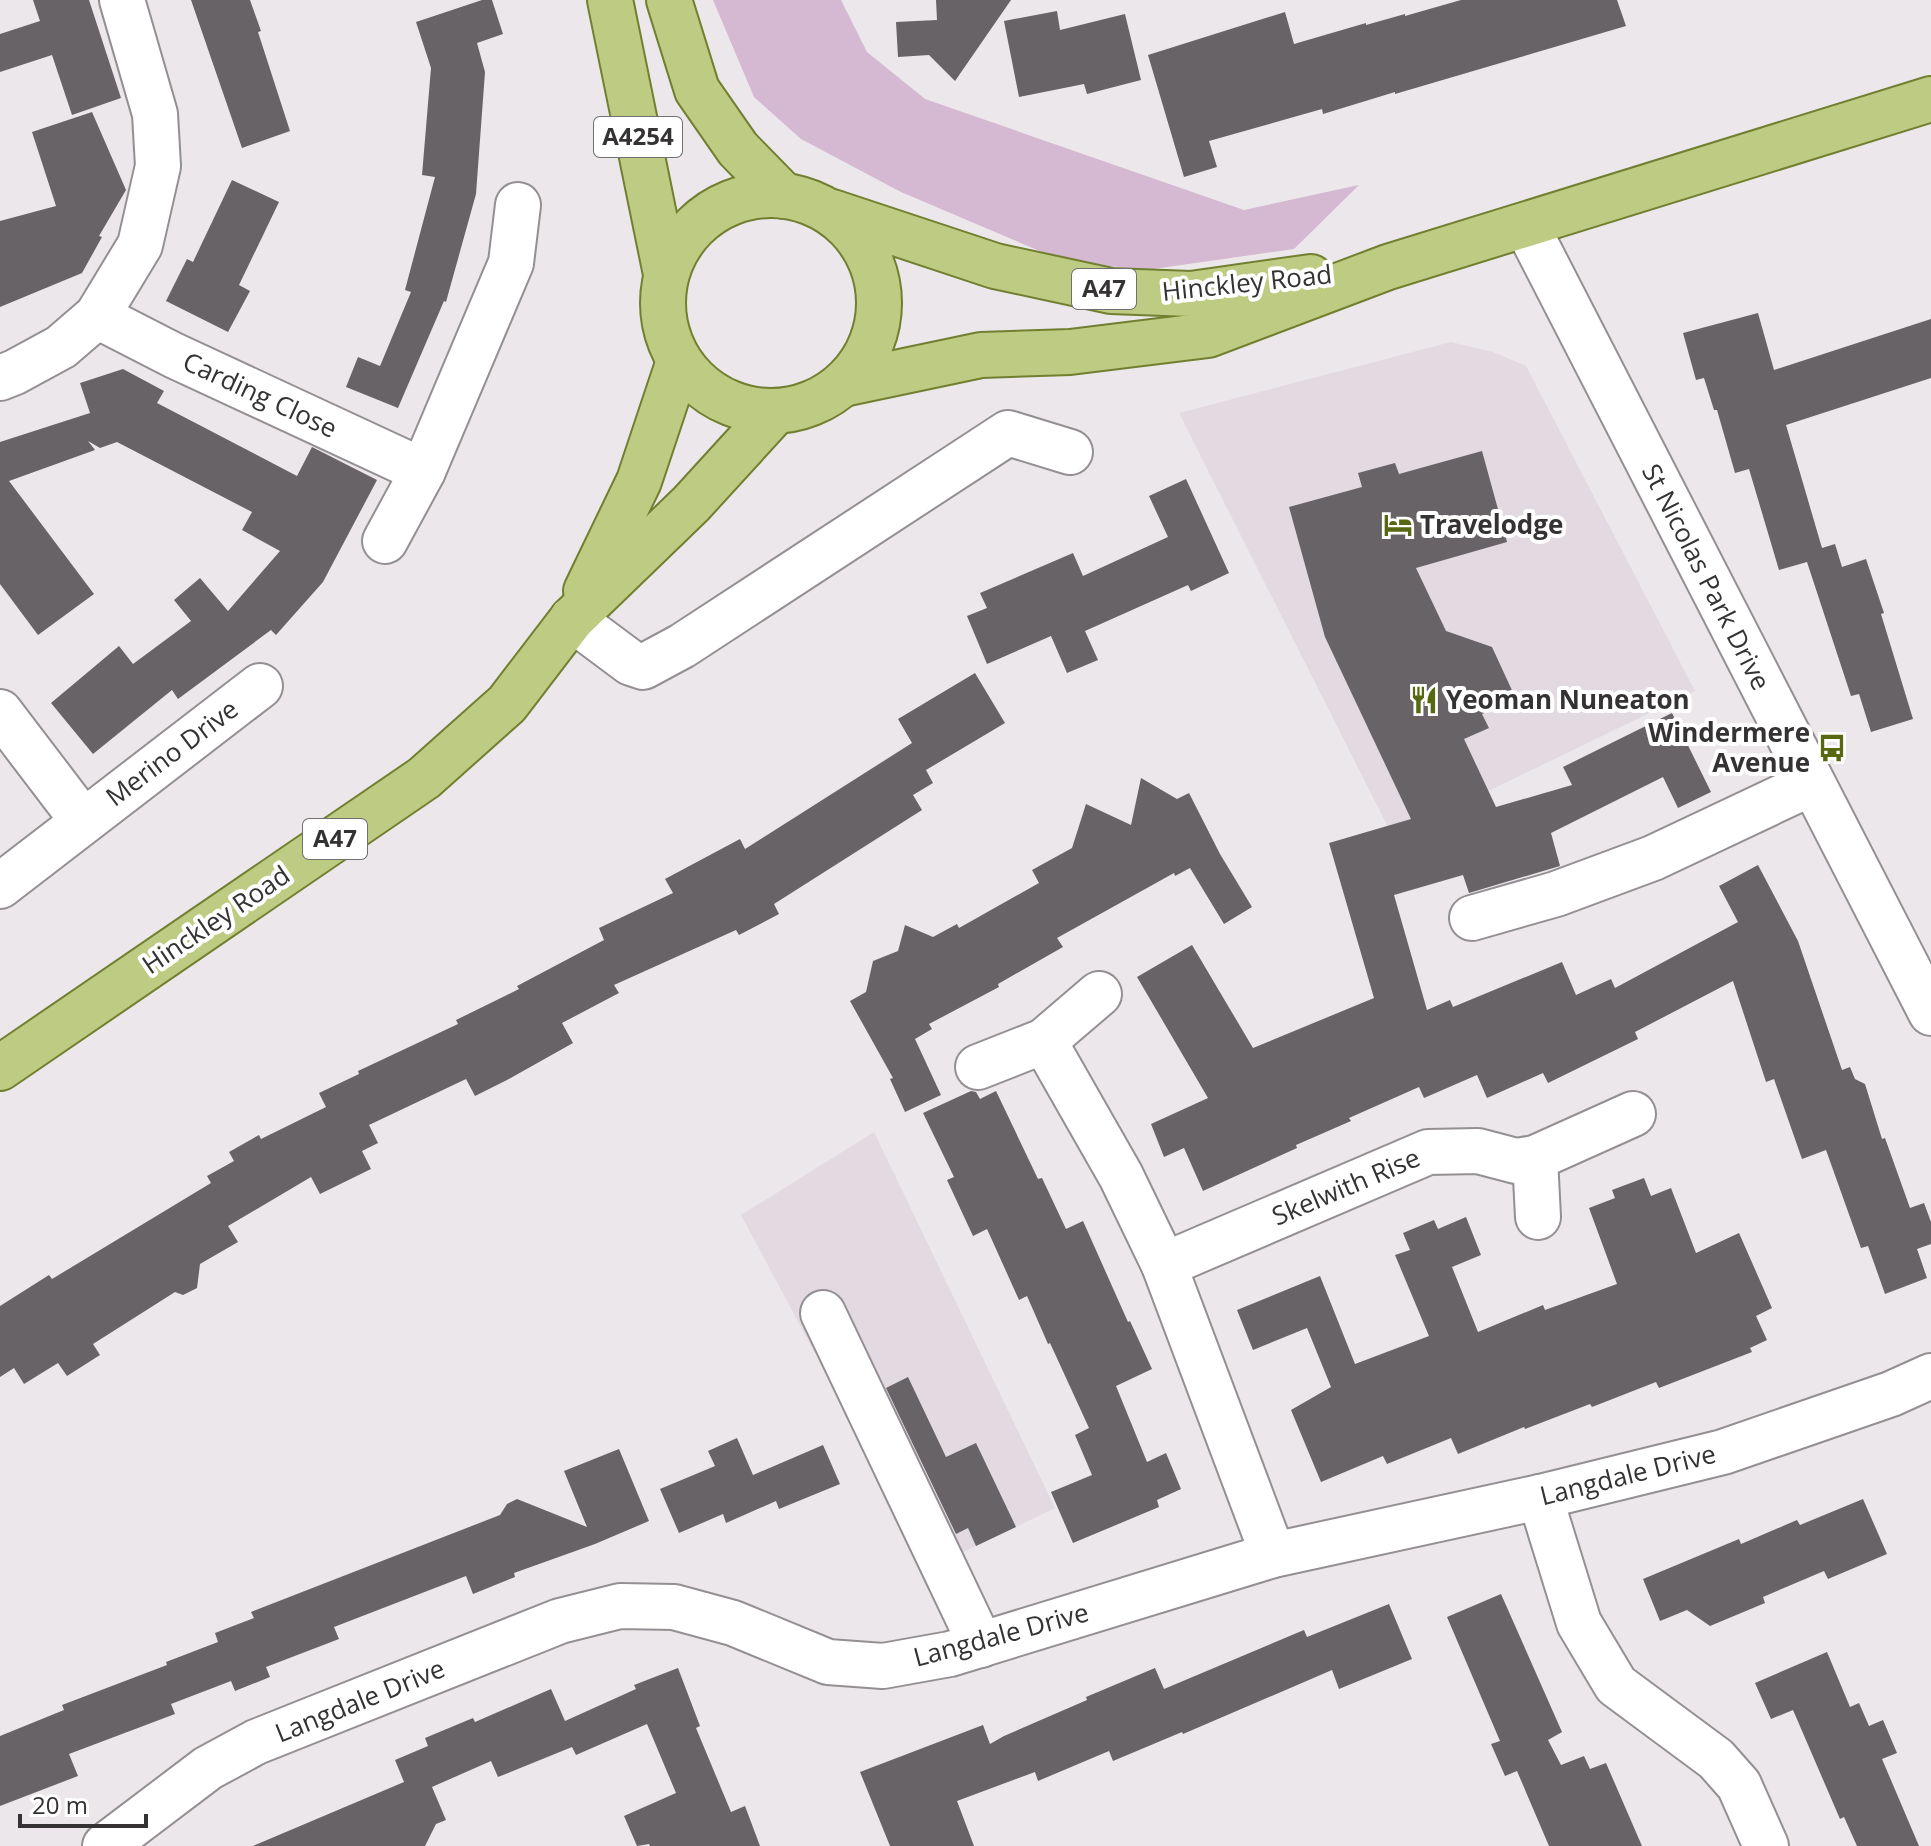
<svg xmlns="http://www.w3.org/2000/svg" width="1931" height="1846" font-family="'Open Sans',sans-serif">
  <style>
    .built { fill: #e3d9e1 }
    .green { fill: #d5b8d1 }
    .building { fill: #676367 }
    .lines { fill: none; stroke-linecap: round; stroke-linejoin: round }
    .minor-casing { stroke: #938f92; stroke-width: 48 }
    .major-casing { stroke: #717f30; stroke-width: 48 }
    .minor { stroke: #fff; stroke-width: 44 }
    .major { stroke: #becb82; stroke-width: 44 }
    .labels { text-anchor: middle; stroke-width: 8; stroke-linejoin: round; paint-order: stroke }
    .shield { fill: #fff; stroke: #717070; stroke-width: 2 }
    .shield-label { font-size: 24px; font-weight: bold; fill: #343233 }
    .street-label { font-size: 26px; fill: #343233; stroke: #fff }
    .poi-label { font-size: 26px; font-weight: bold; fill: #343233; stroke: #fff; text-anchor: start }
  </style>
  <rect width="100%" height="100%" fill="#ece7eb"/>
  <g class="built">
    <polygon points="1451,342 1493,352 1526,366 1695,691 1393,837 1179,413"/>
    <polygon points="874,1132 1055,1508 930,1568 741,1215"/>
  </g>
  <polygon class="green" points="713,0 841,0 867,52 925,99 1244,210 1359,185 1294,249 1146,270 1063,261 901,192 801,139 754,97"/>
  <g class="building">
    <polygon points="33,0 89,0 121,98 72,115 52,55 0,72 0,34 40,21"/>
    <polygon points="191,0 250,0 261,31 258,32 290,131 242,148"/>
    <polygon points="482,0 492,0 503,34 477,43 485,72 476,194 446,302 444,301 398,408 346,387 358,357 380,366 411,292 405,290 435,177 422,175 431,68 416,22"/>
    <polygon points="936,0 1011,0 955,81 929,55 898,57 896,22 937,20"/>
    <polygon points="1461,0 1617,0 1626,26 1395,94 1395,92 1323,114 1322,109 1209,141 1217,167 1184,177 1148,55 1285,12 1294,44 1366,23 1366,25 1405,14 1405,16"/>
    <polygon points="1057,11 1060,30 1125,14 1141,80 1087,94 1084,84 1019,97 1004,21"/>
    <polygon points="92,112 126,190 99,236 102,237 82,273 0,307 0,221 56,206 32,132"/>
    <polygon points="232,180 279,202 239,285 250,291 228,332 166,301 187,259 193,262"/>
    <polygon points="1758,313 1774,370 1931,319 1931,378 1786,425 1822,548 1835,544 1842,567 1866,559 1884,613 1881,614 1913,719 1871,732 1859,694 1851,696 1807,562 1779,570 1749,469 1735,473 1717,410 1714,410 1704,378 1696,380 1683,333"/>
    <polygon points="123,369 164,391 157,403 297,476 312,447 377,480 323,582 276,635 271,630 178,699 172,690 93,754 51,703 119,646 133,664 191,621 174,600 200,578 228,611 280,551 242,530 252,512 117,442 100,448 88,441 95,450 9,481 94,594 38,635 0,584 0,442 90,413 80,383"/>
    <polygon points="1482,451 1507,542 1416,568 1446,631 1492,647 1516,699 1482,714 1489,728 1464,739 1496,807 1572,785 1563,767 1672,713 1711,792 1678,808 1663,777 1551,833 1560,866 1469,893 1463,875 1394,895 1427,1010 1450,1000 1453,1007 1562,962 1576,995 1611,979 1615,988 1738,922 1719,886 1758,865 1798,941 1842,1070 1850,1067 1855,1079 1865,1084 1882,1139 1885,1138 1910,1208 1924,1203 1931,1222 1931,1244 1917,1249 1927,1278 1885,1294 1868,1246 1861,1248 1826,1150 1802,1159 1774,1079 1766,1082 1733,981 1635,1032 1638,1039 1548,1083 1543,1073 1487,1098 1477,1075 1424,1098 1419,1087 1349,1118 1351,1121 1296,1145 1297,1148 1203,1191 1184,1148 1164,1157 1151,1124 1208,1098 1137,977 1192,945 1253,1048 1374,998 1329,843 1411,819 1325,637 1289,507 1362,487 1358,473 1395,463 1399,474"/>
    <polygon points="1186,479 1229,573 1191,591 1188,585 1085,631 1098,660 1067,673 1051,636 987,664 967,616 987,608 980,593 1073,553 1083,576 1168,537 1149,496"/>
    <polygon points="975,673 1005,723 926,770 933,783 913,795 922,810 774,904 779,914 739,935 736,930 614,985 619,993 562,1023 573,1043 507,1080 475,1096 466,1079 369,1125 378,1143 362,1151 371,1169 320,1194 311,1177 228,1226 238,1242 200,1264 197,1288 183,1295 175,1292 93,1344 100,1355 67,1376 58,1363 24,1384 14,1368 0,1377 0,1306 49,1275 52,1279 211,1183 207,1176 234,1161 229,1152 259,1135 261,1139 326,1107 319,1093 359,1074 358,1071 458,1024 456,1020 519,989 517,986 604,940 599,928 673,893 665,879 740,839 745,849 912,743 898,719"/>
    <polygon points="1141,778 1177,799 1189,793 1220,854 1252,907 1224,924 1190,868 1175,876 1174,873 1057,938 1063,947 998,984 999,987 929,1024 932,1029 915,1039 941,1095 905,1112 890,1079 893,1078 850,1001 866,992 873,961 898,951 905,925 933,937 957,924 959,928 1039,883 1032,870 1072,848 1086,804 1131,825"/>
    <polygon points="971,1091 976,1092 980,1099 996,1091 1038,1179 1042,1178 1066,1229 1083,1221 1128,1322 1130,1321 1152,1369 1116,1386 1147,1462 1166,1453 1181,1489 1157,1500 1159,1507 1073,1543 1051,1492 1092,1475 1075,1435 1089,1428 1050,1343 1048,1344 1027,1296 1019,1300 987,1229 973,1236 947,1180 954,1177 923,1113"/>
    <polygon points="1644,1178 1651,1196 1671,1188 1696,1253 1739,1233 1772,1308 1756,1316 1767,1340 1750,1348 1752,1352 1659,1388 1656,1382 1592,1407 1590,1404 1525,1429 1524,1427 1458,1454 1451,1438 1387,1464 1383,1456 1321,1482 1291,1410 1331,1387 1307,1328 1253,1350 1237,1310 1320,1276 1355,1364 1429,1336 1395,1255 1410,1250 1403,1233 1434,1220 1438,1229 1466,1217 1481,1255 1452,1267 1478,1332 1543,1305 1545,1310 1617,1284 1589,1208 1615,1198 1612,1190"/>
    <polygon points="908,1377 946,1457 976,1443 1016,1527 976,1546 968,1528 956,1534 886,1388"/>
    <polygon points="737,1438 753,1475 823,1445 840,1484 779,1509 776,1501 726,1523 723,1514 679,1533 660,1489 715,1466 708,1451"/>
    <polygon points="619,1449 649,1521 595,1544 514,1573 515,1577 473,1594 466,1576 334,1627 339,1639 266,1667 270,1677 235,1691 231,1681 171,1704 175,1714 69,1754 78,1776 0,1806 0,1736 64,1710 62,1705 167,1665 166,1662 218,1642 215,1633 254,1618 251,1612 500,1515 507,1504 517,1499 587,1527 564,1471"/>
    <polygon points="1863,1499 1887,1554 1828,1579 1824,1571 1763,1597 1765,1603 1710,1626 1687,1610 1660,1621 1643,1579 1739,1539 1741,1544 1797,1520 1800,1525"/>
    <polygon points="1501,1594 1562,1732 1548,1740 1561,1765 1584,1756 1590,1769 1606,1763 1642,1846 1549,1846 1517,1771 1505,1776 1491,1744 1500,1741 1447,1617"/>
    <polygon points="1389,1604 1412,1659 1339,1689 1332,1670 1183,1734 1182,1732 1113,1761 1109,1751 1038,1781 1035,1772 957,1801 974,1846 890,1846 860,1772 983,1725 990,1744 1004,1736 1087,1700 1086,1697 1155,1668 1164,1689 1304,1630 1307,1637"/>
    <polygon points="1827,1652 1850,1707 1859,1703 1869,1726 1883,1720 1897,1753 1882,1759 1919,1846 1857,1846 1844,1817 1840,1819 1793,1710 1771,1719 1755,1683"/>
    <polygon points="678,1668 700,1726 696,1728 731,1812 745,1806 760,1846 650,1846 649,1844 637,1846 624,1816 676,1793 647,1724 576,1755 572,1747 498,1777 491,1761 432,1787 446,1820 436,1824 425,1846 253,1846 404,1782 395,1760 428,1746 425,1738 473,1718 475,1722 551,1689 565,1721 636,1689 634,1685"/>
  </g>
  <g class="lines">
    <defs>
      <g id="minor">
        <polyline points="1526,225 1931,1013"/>
        <polyline points="97,316 173,355 423,471"/>
        <polyline points="0,378 15,372 61,347 97,316 140,245 158,166 155,114 122,0"/>
        <polyline points="385,541 423,471 511,263 518,205"/>
        <polyline points="572,619 631,663 643,667 682,646 1008,433 1070,452"/>
        <polyline points="0,712 83,821"/>
        <polyline points="0,886 260,686"/>
        <polyline points="1472,918 1556,894 1653,858 1812,783"/>
        <polyline points="1044,1041 1121,1176 1164,1265 1273,1555"/>
        <polyline points="978,1067 1044,1041 1099,994"/>
        <polyline points="1535,1158 1538,1217"/>
        <polyline points="1164,1265 1428,1152 1478,1151 1516,1161 1535,1158 1633,1114"/>
        <polyline points="823,1313 981,1645"/>
        <polyline points="1540,1497 1579,1623 1616,1685 1716,1759 1739,1785 1766,1846"/>
        <polyline points="105,1846 208,1768 256,1742 560,1621 620,1606 674,1607 733,1623 828,1662 883,1666 950,1654 1273,1555 1540,1497 1723,1452 1891,1394 1931,1376"/>
      </g>
      <g id="major">
        <polyline points="610,0 666,274"/>
        <polyline points="669,0 697,90 738,149 784,196"/>
        <circle cx="771" cy="303" r="108"/>
        <polyline points="832,212 995,266 1111,291 1191,294 1311,277"/>
        <polyline points="843,384 981,355 1070,352 1208,335 1388,267 1931,99"/>
        <polyline points="586,591 639,481 679,361"/>
        <polyline points="0,1068 424,778 507,704 572,619 691,504 775,412"/>
      </g>
    </defs>
    <use href="#minor" class="minor-casing"/>
    <use href="#major" class="major-casing"/>
    <use href="#minor" class="minor"/>
    <use href="#major" class="major"/>
  </g>
  <defs>
    <symbol id="hotel-bare" viewBox="-9 -9 18 18"><path d="M-6-4.5h1.5V1H6V5H4.5V3h-9V5H-6ZM-4 0a1.8 1.8 0 1 1 3.6 0ZM.5 0V-2.5h3Q6-2.5 6 0Z" fill="#586811" stroke="#fff" stroke-width="2.5" paint-order="stroke"/></symbol>
    <symbol id="restaurant-bare" viewBox="-9 -9 18 18"><path d="M-5-6h1v4h1v-4h1v4h1v-4h1v5L-1.5 .5V6h-2V.5L-5-1ZM5-6V6H3V1.5H1.5Q1.5-4 5-6Z" fill="#586811" stroke="#fff" stroke-width="2.5" paint-order="stroke"/></symbol>
    <symbol id="bus-bare" viewBox="-9 -9 18 18"><path d="M-5-6H5V4H4V6H2V4H-2V6H-4V4H-5ZM-3.5-4V0h7V-4ZM-3.5 1.2v1.5H-2V1.2ZM2 1.2v1.5H3.5V1.2Z" fill="#586811" stroke="#fff" stroke-width="2.5" paint-order="stroke"/></symbol>
  </defs>
  <g fill-rule="evenodd">
    <use href="#hotel-bare" x="1378" y="505" width="40" height="40"/>
    <use href="#restaurant-bare" x="1404" y="680" width="40" height="40"/>
    <use href="#bus-bare" x="1812" y="728" width="40" height="40"/>
  </g>
  <g class="labels">
    <g class="shield">
      <rect x="594" y="117" width="88" height="40" rx="6"/>
      <rect x="1072" y="269" width="64" height="40" rx="6"/>
      <rect x="303" y="819" width="64" height="40" rx="6"/>
    </g>
    <g class="shield-label">
      <text x="638" y="145">A4254</text>
      <text x="1104" y="297">A47</text>
      <text x="335" y="847">A47</text>
    </g>
    <g class="street-label">
      <text transform="translate(1247 283) rotate(-6)" y="9">Hinckley Road</text>
      <text transform="translate(260 395) rotate(25)" y="9">Carding Close</text>
      <text transform="translate(1706 577) rotate(63)" y="9">St Nicolas Park Drive</text>
      <text transform="translate(172 753) rotate(-37)" y="9">Merino Drive</text>
      <text transform="translate(216 920) rotate(-34)" y="9">Hinckley Road</text>
      <text transform="translate(1346 1187) rotate(-23)" y="9">Skelwith Rise</text>
      <text transform="translate(1628 1475) rotate(-14)" y="9">Langdale Drive</text>
      <text transform="translate(1001 1635) rotate(-15)" y="9">Langdale Drive</text>
      <text transform="translate(360 1701) rotate(-22)" y="9">Langdale Drive</text>
    </g>
    <g class="poi-label">
      <text x="1420" y="534">Travelodge</text>
      <text x="1446" y="709">Yeoman Nuneaton</text>
      <text x="1810" y="742" text-anchor="end">Windermere<tspan x="1810" dy="30">Avenue</tspan></text>
    </g>
  </g>
  <path d="M20 1814v12h126v-12" fill="none" stroke="#343233" stroke-width="4"/>
  <text x="32" y="1814" font-size="24" fill="#343233" stroke="#ffffff" stroke-width="6" paint-order="stroke">20 m</text>
</svg>
